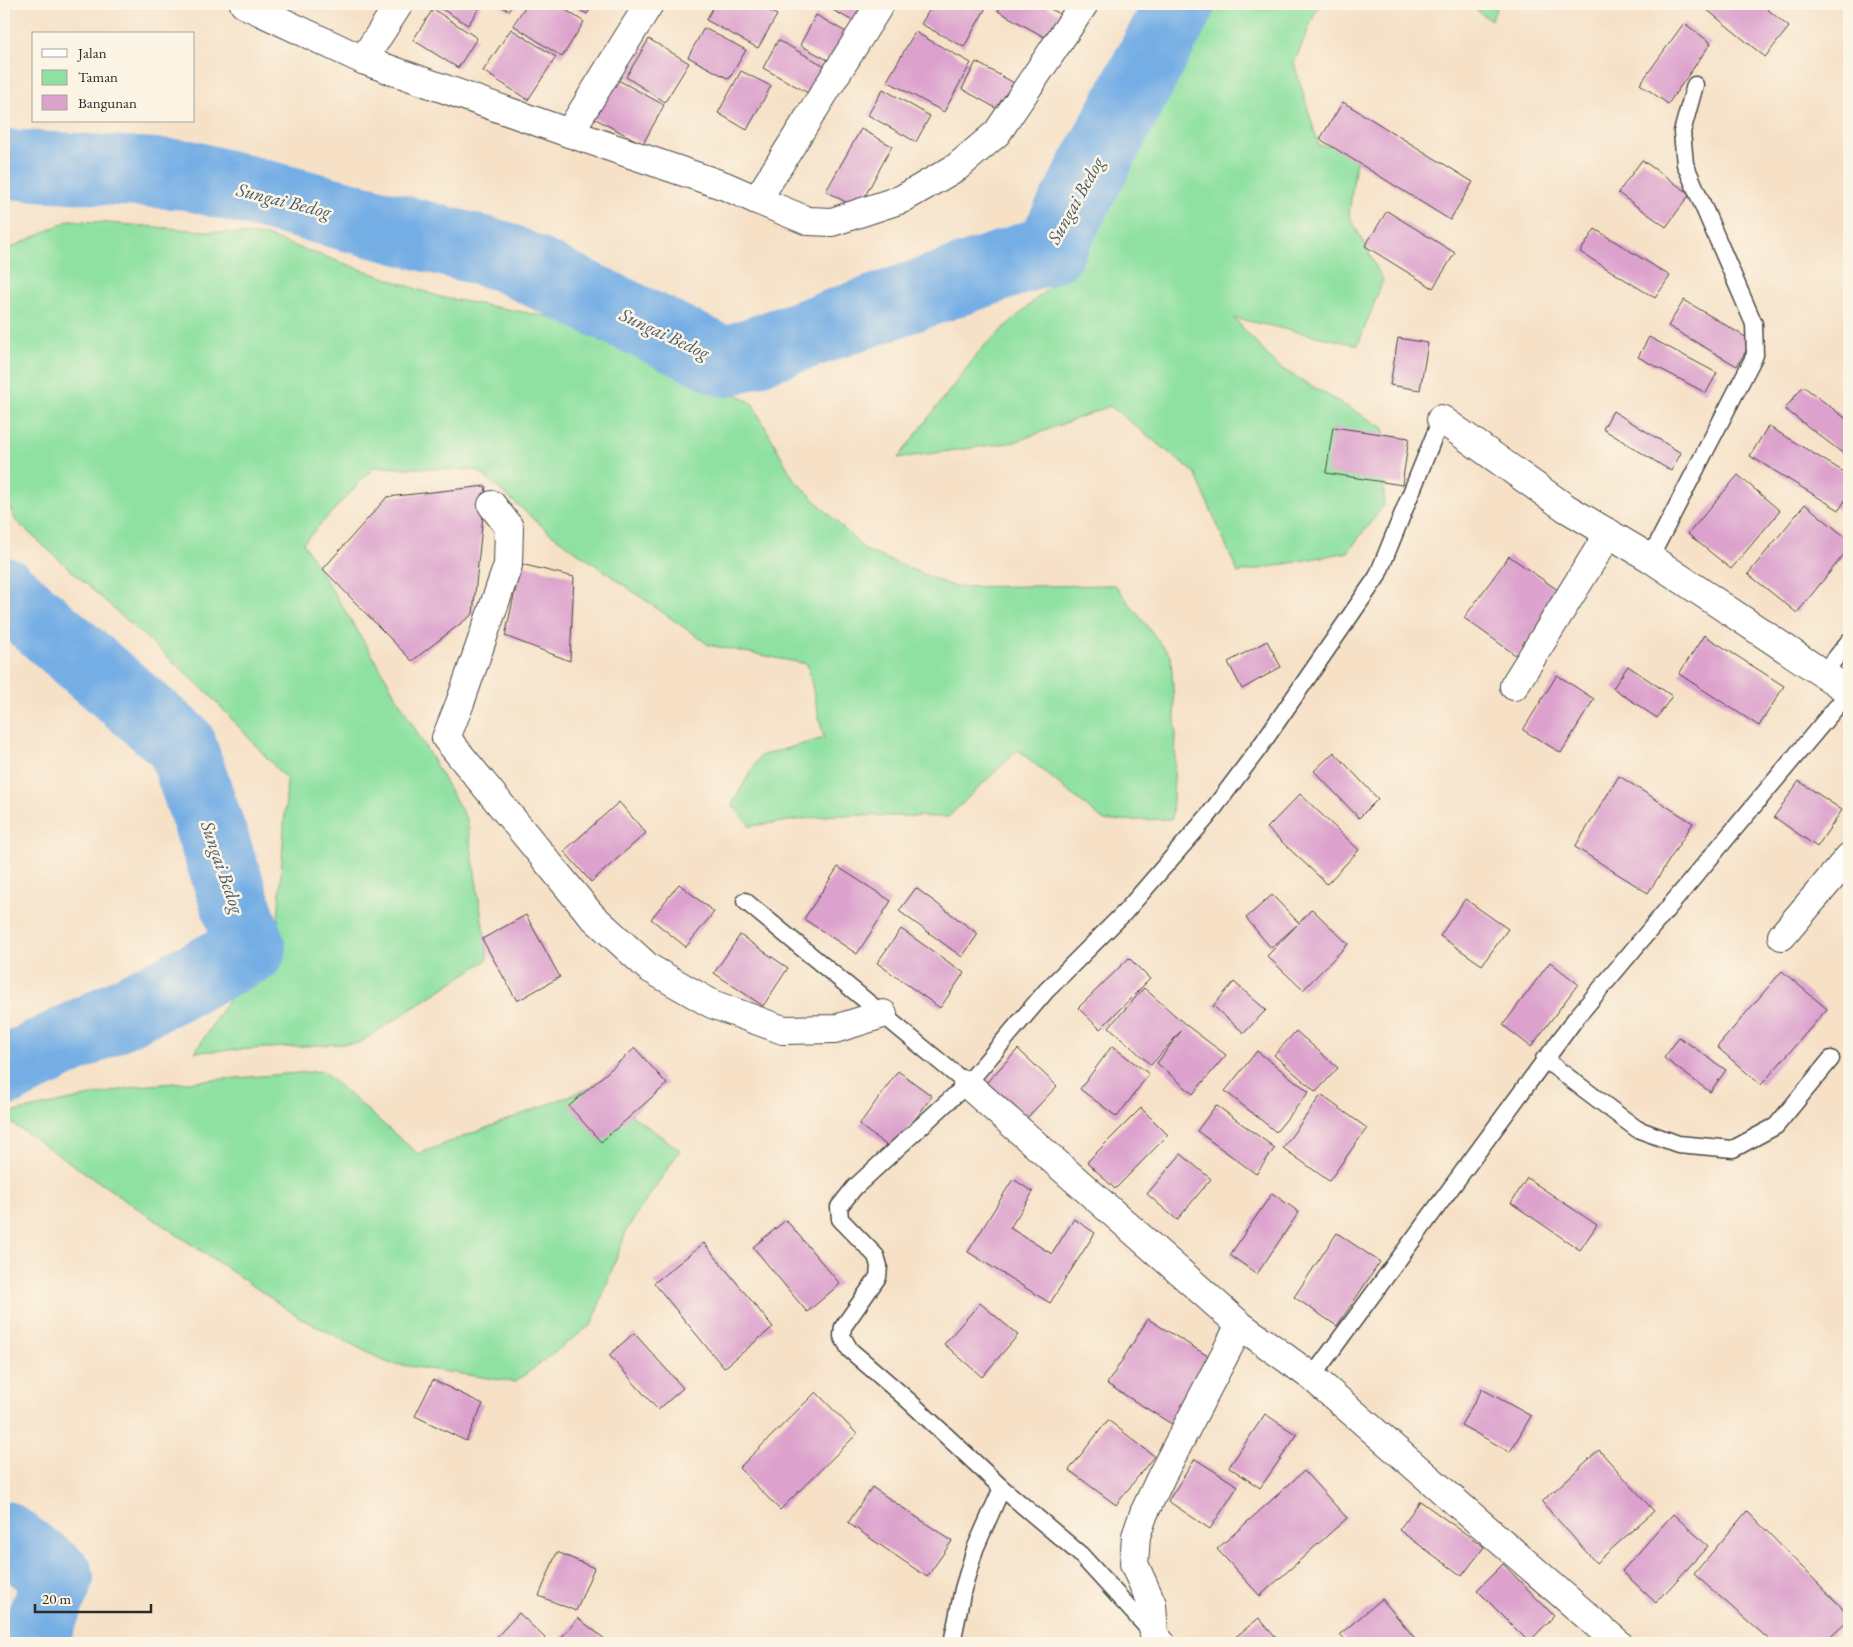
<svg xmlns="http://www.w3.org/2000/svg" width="1853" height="1647" font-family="'EB Garamond',serif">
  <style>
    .green { fill: #8fe1a1; stroke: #5d8666 }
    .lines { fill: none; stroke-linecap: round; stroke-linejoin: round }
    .river { stroke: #74aee5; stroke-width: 70 }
    .building { fill: #dca2cd }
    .service-casing { stroke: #494642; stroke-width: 19 }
    .minor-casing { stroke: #494642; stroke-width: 30 }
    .service { stroke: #fff; stroke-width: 16 }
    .minor { stroke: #fff; stroke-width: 28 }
    .labels { text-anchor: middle; stroke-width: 5; stroke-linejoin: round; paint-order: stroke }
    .water-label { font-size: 19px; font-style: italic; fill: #45596c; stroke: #fcf5e5 }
  </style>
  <rect width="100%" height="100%" fill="#fcf5e5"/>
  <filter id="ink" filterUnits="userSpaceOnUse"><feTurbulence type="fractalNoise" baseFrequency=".02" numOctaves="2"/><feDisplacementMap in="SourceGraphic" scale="10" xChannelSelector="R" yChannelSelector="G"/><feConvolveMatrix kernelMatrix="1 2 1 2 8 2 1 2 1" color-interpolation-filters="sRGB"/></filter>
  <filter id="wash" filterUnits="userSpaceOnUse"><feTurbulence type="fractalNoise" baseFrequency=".0096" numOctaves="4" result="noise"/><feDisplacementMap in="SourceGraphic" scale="20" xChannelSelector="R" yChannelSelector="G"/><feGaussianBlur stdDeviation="1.12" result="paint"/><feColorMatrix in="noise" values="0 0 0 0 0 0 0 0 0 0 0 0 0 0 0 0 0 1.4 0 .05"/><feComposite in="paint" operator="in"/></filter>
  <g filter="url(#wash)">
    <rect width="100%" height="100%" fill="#f6e1c7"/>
    <g class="green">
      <polygon points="1211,4 1319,4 1294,63 1319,146 1358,145 1349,215 1383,280 1358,345 1234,318 1277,366 1384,428 1384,505 1348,552 1238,573 1195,473 1110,406 1015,442 898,458 982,348 1081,258 1165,105"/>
      <polygon points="1467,4 1499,4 1491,20"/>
      <polygon points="70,220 266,236 440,297 615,329 752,403 793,478 865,550 955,587 1115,585 1171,657 1176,736 1172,819 1104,821 1018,750 948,817 834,815 750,826 732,804 760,756 824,738 807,664 709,645 550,533 477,470 374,467 303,543 379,666 467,820 488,959 359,1043 195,1052 278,922 287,780 210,695 16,521 4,494 4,251"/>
      <polygon points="322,1071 418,1154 593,1087 680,1150 627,1229 592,1324 515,1382 388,1363 299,1317 4,1118 4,1114 139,1086"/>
    </g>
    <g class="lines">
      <g class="river">
        <polyline points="4,164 188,175 502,256 725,362 1050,249 1180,4"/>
        <polyline points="4,592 181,744 251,949 4,1072"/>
        <polyline points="4,1536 59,1577 32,1643"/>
      </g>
    </g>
    <g id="blocks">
      <g class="building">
        <polygon points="434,4 482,4 468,25"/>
        <polygon points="498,4 513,4 509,11"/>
        <polygon points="527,4 557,4 584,22 562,57 513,25"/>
        <polygon points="570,4 593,4 587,14"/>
        <polygon points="715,4 757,4 777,15 758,48 706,20"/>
        <polygon points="822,4 869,4 858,24"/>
        <polygon points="933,4 988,4 964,47 921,24"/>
        <polygon points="1003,4 1042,4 1062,15 1048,39 998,11"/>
        <polygon points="1700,4 1761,4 1789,27 1765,57"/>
        <polygon points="433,9 477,38 458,68 413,40"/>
        <polygon points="816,15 855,37 839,66 800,45"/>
        <polygon points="1684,23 1711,43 1668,104 1640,84"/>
        <polygon points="704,28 746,50 729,79 688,57"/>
        <polygon points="511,29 556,57 528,100 483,71"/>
        <polygon points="915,32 971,63 944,112 887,81"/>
        <polygon points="649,39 689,63 665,102 626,77"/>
        <polygon points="778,40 832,70 817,98 763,68"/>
        <polygon points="976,62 1016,84 1001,111 962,89"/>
        <polygon points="741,71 771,86 747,130 718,113"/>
        <polygon points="607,74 664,105 643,144 586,114"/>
        <polygon points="883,89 930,116 916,142 868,115"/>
        <polygon points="1343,102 1473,182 1450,220 1320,139"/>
        <polygon points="861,129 892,146 858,209 826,191"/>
        <polygon points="1642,160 1690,194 1666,227 1618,193"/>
        <polygon points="1387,211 1455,253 1433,288 1365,246"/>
        <polygon points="1595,229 1670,276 1655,298 1580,252"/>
        <polygon points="1684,300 1752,341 1737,366 1668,326"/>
        <polygon points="1649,337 1717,373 1706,393 1638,357"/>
        <polygon points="1398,338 1428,343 1420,390 1390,385"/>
        <polygon points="1803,386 1849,421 1849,458 1785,409"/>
        <polygon points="1613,411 1681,453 1671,471 1603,429"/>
        <polygon points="1768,426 1849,475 1849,494 1839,510 1750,456"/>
        <polygon points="1333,427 1409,438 1402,485 1326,473"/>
        <polygon points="1738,475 1780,511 1731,569 1688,534"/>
        <polygon points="486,486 473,614 412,661 323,569 387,497"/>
        <polygon points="1805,504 1849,540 1849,548 1797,613 1748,574"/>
        <polygon points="1509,556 1562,593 1517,656 1464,618"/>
        <polygon points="521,564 574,577 570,661 505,636"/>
        <polygon points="1704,635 1784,686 1759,726 1679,674"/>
        <polygon points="1267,641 1281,667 1242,689 1228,662"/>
        <polygon points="1628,666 1672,696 1657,718 1613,688"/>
        <polygon points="1557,675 1594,699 1561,753 1523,730"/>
        <polygon points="1334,752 1378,799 1359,818 1314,771"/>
        <polygon points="1619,776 1693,823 1648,893 1575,847"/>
        <polygon points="1799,781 1842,810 1817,847 1774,817"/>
        <polygon points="1300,794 1359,850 1327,884 1267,828"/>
        <polygon points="619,802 646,833 591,882 564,851"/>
        <polygon points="838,867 891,901 857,954 804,919"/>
        <polygon points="679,884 714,912 686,947 651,919"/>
        <polygon points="916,888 978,934 962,957 899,911"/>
        <polygon points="1272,895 1299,923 1312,909 1348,944 1303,990 1267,956 1297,925 1271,948 1246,918"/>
        <polygon points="1465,899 1508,929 1482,965 1440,936"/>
        <polygon points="526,915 560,977 517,1001 482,939"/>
        <polygon points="901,929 964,973 940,1008 877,963"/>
        <polygon points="740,935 788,968 763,1006 714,973"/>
        <polygon points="1129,958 1150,979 1100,1029 1078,1008"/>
        <polygon points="1550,962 1578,984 1531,1047 1503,1025"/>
        <polygon points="1782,971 1827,1009 1761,1085 1717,1047"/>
        <polygon points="1234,982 1266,1010 1244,1033 1213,1006"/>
        <polygon points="1144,988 1186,1025 1226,1055 1193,1094 1157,1063 1181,1031 1151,1065 1109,1027"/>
        <polygon points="1296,1031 1338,1068 1316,1092 1274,1055"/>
        <polygon points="1679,1037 1726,1070 1710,1092 1664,1058"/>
        <polygon points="1112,1046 1149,1074 1117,1117 1080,1089"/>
        <polygon points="635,1048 667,1084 601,1142 569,1106"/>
        <polygon points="1018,1049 1057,1086 1025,1120 986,1083"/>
        <polygon points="1257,1051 1309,1092 1276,1132 1225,1091"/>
        <polygon points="898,1071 932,1096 893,1150 859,1125"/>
        <polygon points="1321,1095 1367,1128 1329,1181 1283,1148"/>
        <polygon points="1216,1105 1275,1148 1256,1174 1197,1131"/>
        <polygon points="1141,1108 1168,1135 1115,1189 1087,1162"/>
        <polygon points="1181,1154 1211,1179 1177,1220 1147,1194"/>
        <polygon points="1527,1178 1597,1225 1580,1250 1511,1203"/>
        <polygon points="1013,1179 1033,1192 1010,1228 1052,1254 1074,1219 1095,1233 1050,1303 968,1252"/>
        <polygon points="1272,1193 1299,1212 1257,1274 1230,1255"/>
        <polygon points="786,1220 840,1284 807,1312 753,1247"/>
        <polygon points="1337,1233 1380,1262 1337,1326 1294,1297"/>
        <polygon points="704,1243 773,1327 724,1368 654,1283"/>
        <polygon points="980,1303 1018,1335 982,1377 944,1344"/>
        <polygon points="1148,1319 1216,1361 1175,1426 1107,1384"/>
        <polygon points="634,1333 683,1388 658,1410 609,1355"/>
        <polygon points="433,1380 483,1404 466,1441 415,1416"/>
        <polygon points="1482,1389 1531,1416 1510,1452 1461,1425"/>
        <polygon points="816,1392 857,1434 780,1510 739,1468"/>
        <polygon points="1265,1414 1297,1435 1260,1488 1229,1467"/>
        <polygon points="1108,1420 1154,1456 1116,1505 1069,1470"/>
        <polygon points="1599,1450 1654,1511 1596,1563 1542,1502"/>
        <polygon points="1195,1459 1238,1486 1210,1529 1168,1501"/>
        <polygon points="1304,1471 1347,1518 1260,1596 1217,1549"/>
        <polygon points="872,1487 952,1541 927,1577 848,1523"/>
        <polygon points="1420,1501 1484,1547 1462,1576 1399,1530"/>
        <polygon points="1747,1511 1849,1615 1849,1620 1824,1643 1773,1643 1694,1574"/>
        <polygon points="1673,1514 1708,1546 1656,1603 1622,1571"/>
        <polygon points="557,1552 594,1568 576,1611 539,1596"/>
        <polygon points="1503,1564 1554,1616 1529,1642 1477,1590"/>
        <polygon points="1382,1599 1419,1643 1348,1643 1340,1634"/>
        <polygon points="519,1613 550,1643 491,1643"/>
        <polygon points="578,1618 610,1643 557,1643"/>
        <polygon points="1259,1618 1280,1643 1228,1643"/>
      </g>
    </g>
  </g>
  <g filter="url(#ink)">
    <use href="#blocks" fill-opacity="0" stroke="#494642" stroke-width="1"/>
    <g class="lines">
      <defs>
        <g id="service">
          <polyline points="1650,558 1755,355 1754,324 1685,164 1682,132 1695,85"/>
          <polyline points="1824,673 1849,641"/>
          <polyline points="745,901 967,1084"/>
          <polyline points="1544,1059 1637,1129 1678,1144 1733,1149 1776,1126 1831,1059"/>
          <polyline points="1312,1377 1576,1018 1849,692"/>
          <polyline points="1154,1635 1080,1554 1002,1488 909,1401 850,1350 842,1336 843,1327 878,1277 879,1266 876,1256 840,1219 839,1207 854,1188 967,1084 1046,991 1125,912 1208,816 1259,748 1377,577 1441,419"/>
          <polyline points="952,1643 963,1589 975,1549 1002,1488"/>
        </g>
        <g id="minor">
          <polyline points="244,4 363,60 569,133 725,186 757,200 880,4"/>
          <polyline points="363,60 399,4"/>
          <polyline points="569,133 649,4"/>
          <polyline points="757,200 808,221 832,222 902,199 957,167 997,133 1084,4"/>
          <polyline points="1441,419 1566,508 1650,558 1849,691"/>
          <polyline points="492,505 509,527 508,565 460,703 446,738 591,915 649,968 712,1004 783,1030 835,1029 883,1014"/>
          <polyline points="1514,686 1609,533"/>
          <polyline points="1782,936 1849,857"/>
          <polyline points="967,1084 1240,1325 1312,1377 1618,1643"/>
          <polyline points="1161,1643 1154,1635 1152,1604 1134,1564 1136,1536 1144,1513 1162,1475 1240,1325"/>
        </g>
      </defs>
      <use href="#service" class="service-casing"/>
      <use href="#minor" class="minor-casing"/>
      <use href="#service" class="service"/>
      <use href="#minor" class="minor"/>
    </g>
  </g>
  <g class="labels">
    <g class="water-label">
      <text transform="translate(284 200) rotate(14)" y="7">Sungai Bedog</text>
      <text transform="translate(1075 200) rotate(-61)" y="7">Sungai Bedog</text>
      <text transform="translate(665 333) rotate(25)" y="7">Sungai Bedog</text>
      <text transform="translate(223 867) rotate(71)" y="7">Sungai Bedog</text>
    </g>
  </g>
  <rect width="1853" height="1647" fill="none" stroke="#fcf5e5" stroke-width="20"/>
  <rect x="32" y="32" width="162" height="90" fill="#fcf5e5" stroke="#a8a49b"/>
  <rect x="42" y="49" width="25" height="8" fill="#ffffff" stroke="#a8a49b"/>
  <text x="78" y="58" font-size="15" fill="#2b2b2b">Jalan</text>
  <rect x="42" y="70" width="25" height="15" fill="#8fe1a1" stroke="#a8a49b"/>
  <text x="78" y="82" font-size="15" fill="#2b2b2b">Taman</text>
  <rect x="42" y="95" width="25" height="15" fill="#dca2cd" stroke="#a8a49b"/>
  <text x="78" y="108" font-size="15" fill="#2b2b2b">Bangunan</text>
  <path d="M35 1604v8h116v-8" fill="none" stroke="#2b2b2b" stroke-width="2.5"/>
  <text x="42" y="1604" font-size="15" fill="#2b2b2b" stroke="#fcf5e5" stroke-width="4" paint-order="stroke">20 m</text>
</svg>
